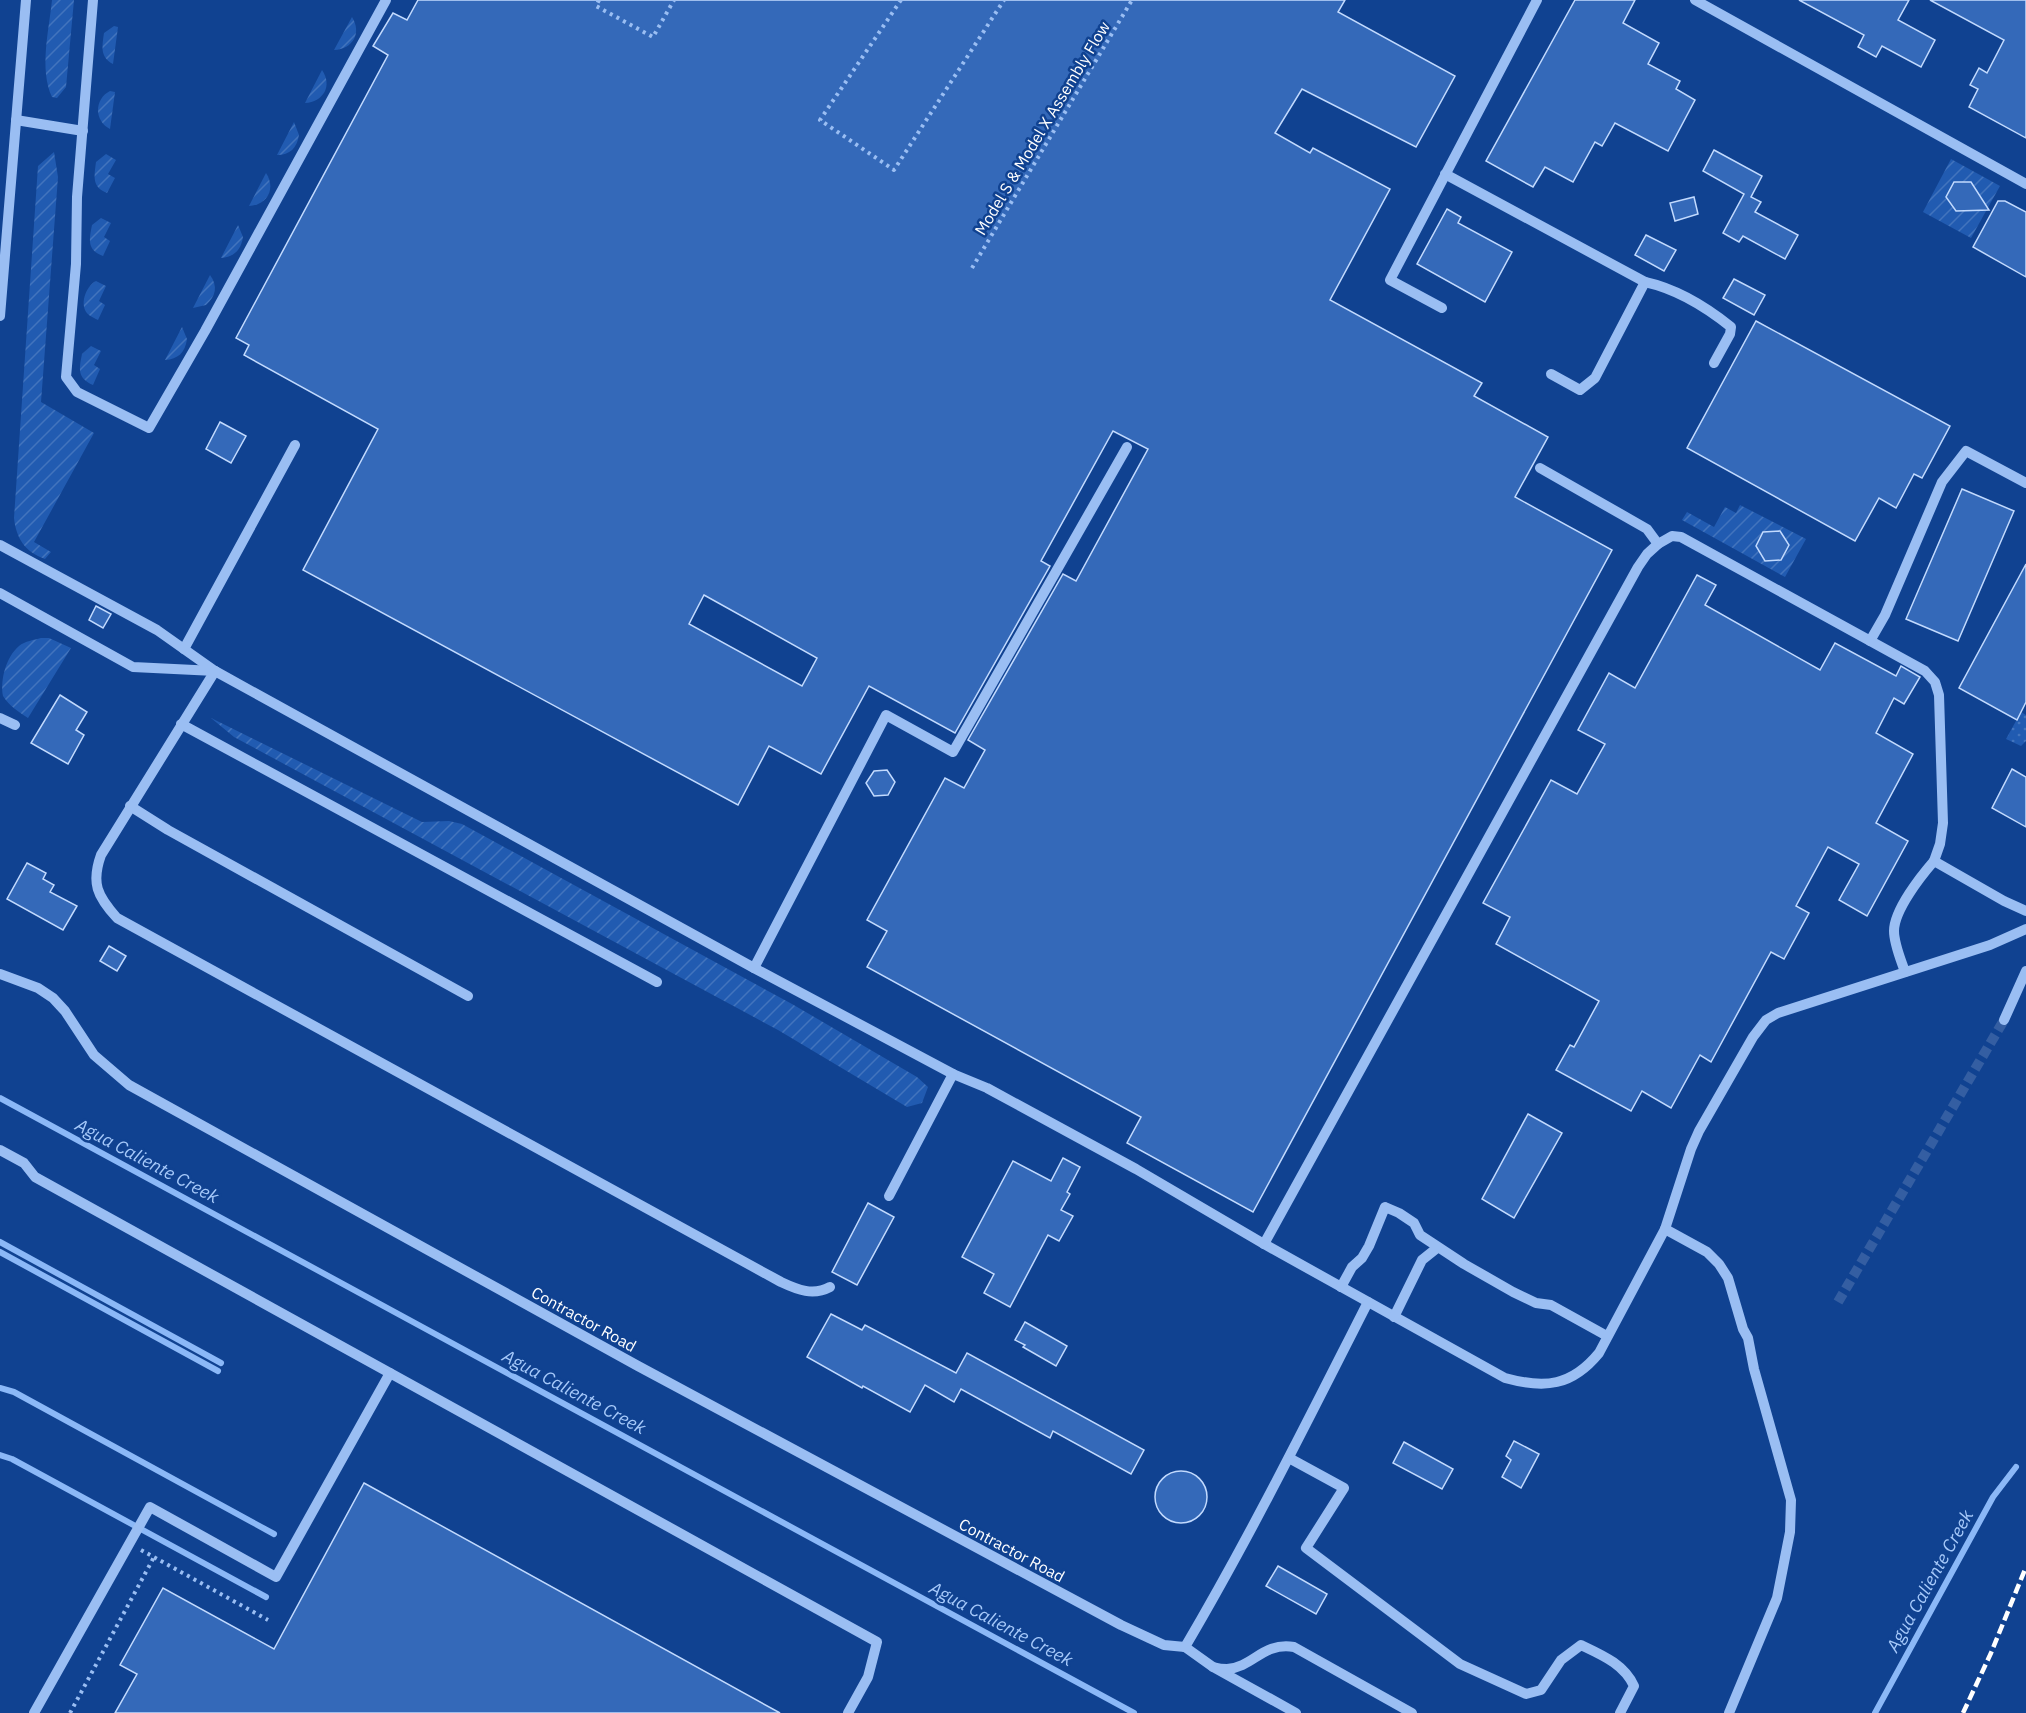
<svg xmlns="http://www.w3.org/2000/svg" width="2026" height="1713" font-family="'IBM Plex Sans',sans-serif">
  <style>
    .grass { fill: url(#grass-dots) }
    .garden { fill: url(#garden-furrows) }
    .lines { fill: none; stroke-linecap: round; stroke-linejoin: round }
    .stream { stroke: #8bb8f7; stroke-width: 6 }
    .building { fill: #3469b9; stroke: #c2dafe; stroke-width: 1.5; fill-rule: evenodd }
    .minor-tunnel { stroke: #345ea2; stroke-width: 10; stroke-dasharray: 10 5; stroke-linecap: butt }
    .path { stroke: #9abef3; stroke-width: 4; stroke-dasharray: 3 4.5; stroke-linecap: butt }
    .minor { stroke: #9abef3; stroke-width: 10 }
    .rail { stroke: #fff; stroke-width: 4.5; stroke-dasharray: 10 4.5; stroke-linecap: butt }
    .labels { text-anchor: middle; stroke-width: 5; stroke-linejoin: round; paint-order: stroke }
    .street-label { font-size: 16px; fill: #fff; stroke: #104291 }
    .water-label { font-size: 18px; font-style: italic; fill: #a6c9fa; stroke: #104291 }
  </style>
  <defs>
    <pattern id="grass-dots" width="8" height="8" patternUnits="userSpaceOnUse" patternTransform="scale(1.5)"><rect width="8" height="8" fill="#215bb1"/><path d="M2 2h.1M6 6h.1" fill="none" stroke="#4274bd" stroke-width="1.8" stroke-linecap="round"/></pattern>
    <pattern id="garden-furrows" width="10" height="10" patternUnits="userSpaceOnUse" patternTransform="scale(1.5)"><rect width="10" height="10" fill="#215bb1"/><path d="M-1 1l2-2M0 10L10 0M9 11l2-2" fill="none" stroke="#4274bd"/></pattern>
  </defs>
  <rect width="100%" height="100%" fill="#104291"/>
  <polygon class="grass" points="2021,712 2026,715 2026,741 2021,746 2006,739"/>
  <g class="garden">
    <path d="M52 0H74L66 87 57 98 52 97C39 69 49 30 52 0Z"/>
    <path d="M352 17C362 33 353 49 334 50Z"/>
    <path d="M114 26 118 27 113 64C100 57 102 47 104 33Z"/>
    <path d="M322 70C333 86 323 102 305 103Z"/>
    <path d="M110 91 115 92 110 129C94 121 94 99 110 91Z"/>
    <path d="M294 122 299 135C297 148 290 155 277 155Z"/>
    <path d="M54 152 58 177 41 402 94 433 34 542 51 552 45 559C25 552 16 538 14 518L38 166Z"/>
    <path d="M106 154 116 160 108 174 115 178 107 193C92 187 94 177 96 162Z"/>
    <polygon points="1951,159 2000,186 1971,238 1923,212"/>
    <path d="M266 173C276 188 268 205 249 206Z"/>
    <path d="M101 218 111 223 104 237 110 241 103 256C87 250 89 240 92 225Z"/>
    <path d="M238 225 243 237C241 250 234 257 221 258Z"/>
    <path d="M210 275C218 286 216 296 206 305L193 308Z"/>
    <path d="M96 281 106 286 99 301 105 305 98 320C96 319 90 316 89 315 78 306 86 286 96 281Z"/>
    <path d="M182 327 187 339C185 353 178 359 165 360Z"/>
    <path d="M91 346 101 351 94 365 100 369 93 385C77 378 79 369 82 354Z"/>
    <polygon points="1740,505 1806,539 1785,577 1682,520 1687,512 1714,527 1725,507 1736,513"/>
    <path d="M41 638H49L71 648 28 718C19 712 9 706 3 696 0 680 6 657 19 646 25 641 34 640 41 638Z"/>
    <polygon points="211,718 422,822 449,821 462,824 792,1004 917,1077 928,1087 922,1103 907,1107 778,1030 234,737"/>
  </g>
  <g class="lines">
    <g class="stream">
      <polyline points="0,1098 1134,1713"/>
      <polyline points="0,1242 221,1363"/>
      <polyline points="0,1252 218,1371"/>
      <polyline points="0,1388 14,1392 274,1534"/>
      <polyline points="0,1455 12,1459 266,1597"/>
      <polyline points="1875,1713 1993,1497 2016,1467"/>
    </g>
  </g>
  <g class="building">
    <path d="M418 0H1345L1338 12 1455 76 1416 147 1302 89 1275 133 1310 153 1313 148 1390 189 1330 300 1482 383 1474 396 1548 437 1515 497 1612 550 1253 1212 1127 1143 1141 1117 867 967 887 931 867 920 945 778 964 788 985 750 968 740 1063 574 1076 581 1148 449 1113 431 1041 561 1050 566 955 733 869 686 821 774 769 746 738 805 303 570 378 429 244 355 249 345 236 338 388 55 373 46 393 13 407 20ZM704 595 817 658 802 686 689 624Z"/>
    <polygon points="1575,0 1635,0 1623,23 1659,43 1648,64 1680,81 1676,89 1695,100 1668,151 1615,123 1602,146 1595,142 1573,182 1545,167 1533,187 1486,161"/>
    <polygon points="1799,0 1909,0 1898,20 1935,40 1921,67 1882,46 1876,57 1858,47 1864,35"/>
    <polygon points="1930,0 2026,0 2026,138 1969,107 1978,89 1970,85 1979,68 1987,73 2004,40"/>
    <polygon points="1714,150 1762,176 1751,197 1761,202 1755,212 1798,235 1785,259 1743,236 1739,242 1723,233 1744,194 1703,171"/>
    <polygon points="1954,182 1971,182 1989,210 1956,211 1946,197"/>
    <polygon points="1694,197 1698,214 1675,221 1670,203"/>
    <polygon points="1998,201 2005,201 2026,212 2026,277 1973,247"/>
    <polygon points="1447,209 1461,217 1458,223 1512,252 1485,302 1417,264"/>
    <polygon points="1646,235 1676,250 1664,271 1635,255"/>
    <polygon points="1734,279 1765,295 1754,315 1723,298"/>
    <polygon points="1756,321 1950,426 1922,478 1914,474 1896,508 1879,498 1855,541 1687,448"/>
    <polygon points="220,422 246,436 231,463 206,449"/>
    <polygon points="1962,489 2014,511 1958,641 1906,619"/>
    <polygon points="1780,531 1789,545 1781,560 1765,561 1756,546 1763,532"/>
    <polygon points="2026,564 2026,702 2017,720 1959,688"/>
    <polygon points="1697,575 1716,585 1705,605 1820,670 1835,643 1896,676 1901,666 1920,677 1904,704 1894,698 1876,733 1913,754 1876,823 1908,841 1867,916 1839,900 1859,864 1828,847 1796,906 1809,913 1784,959 1771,952 1711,1062 1700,1055 1671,1108 1642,1091 1631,1111 1556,1070 1570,1045 1574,1047 1599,1001 1496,944 1510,917 1483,903 1551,780 1577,794 1605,744 1578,730 1609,673 1635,688"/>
    <polygon points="96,606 111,614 103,628 89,620"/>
    <polygon points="60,695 87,712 76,730 84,735 68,764 31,743"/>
    <polygon points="2012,769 2026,777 2026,827 1992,808"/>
    <polygon points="887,770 895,782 888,795 874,796 866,783 874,771"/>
    <polygon points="27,863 46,873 43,879 54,885 50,892 77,906 63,930 7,899"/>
    <polygon points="109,946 126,956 117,971 100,961"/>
    <polygon points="1528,1114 1562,1133 1514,1218 1482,1199"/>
    <polygon points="1063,1158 1080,1167 1067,1192 1070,1194 1061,1210 1073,1216 1059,1241 1048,1235 1010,1307 984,1293 994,1274 962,1257 1013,1161 1051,1181"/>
    <polygon points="868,1203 894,1217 857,1285 832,1272"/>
    <polygon points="831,1314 862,1330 865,1325 956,1373 967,1353 1144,1450 1131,1474 1053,1431 1050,1438 961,1389 954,1402 925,1385 910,1412 863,1386 862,1388 807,1357"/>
    <polygon points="1025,1322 1067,1346 1056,1366 1023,1347 1025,1345 1015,1340"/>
    <polygon points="1514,1441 1539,1454 1521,1488 1502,1477 1511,1460 1506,1456"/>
    <polygon points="1404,1442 1453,1469 1442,1489 1393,1463"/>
    <circle cx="1181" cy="1497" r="26"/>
    <polygon points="364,1483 780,1713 115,1713 137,1674 120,1665 163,1588 274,1649"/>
    <polygon points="1278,1566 1327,1594 1316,1614 1266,1586"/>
  </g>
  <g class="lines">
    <polyline class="minor-tunnel" points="1838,1302 2004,1020"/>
    <g class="path">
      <polyline points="599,0 596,6 653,37 674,0"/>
      <polyline points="901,0 820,120 894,170 1004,0"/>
      <polyline points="972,268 1132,0"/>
      <polyline points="141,1550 268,1620"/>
      <polyline points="70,1713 154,1557"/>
    </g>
    <g class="minor">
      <polyline points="93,0 77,197 76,264 66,377 77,392 149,428 205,331 386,0"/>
      <polyline points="1695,0 2026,184"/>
      <polyline points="16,120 83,131"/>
      <path d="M1445 174 1645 282C1677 289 1705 306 1731 327L1730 334 1714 363"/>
      <polyline points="1442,308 1390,280 1537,0"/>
      <polyline points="0,316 26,0"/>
      <polyline points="1551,374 1580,390 1595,378 1645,282"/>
      <polyline points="1540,468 1647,529 1658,544 1672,536 1681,537 1925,671 1935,682 1939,695 1943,823 1940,844 1934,861 2004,901 2026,911"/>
      <path d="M0 545 157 630 215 671 754 968 953 1074 987 1088 1136 1169 1264 1244 1505 1378C1545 1389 1572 1386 1599 1353L1665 1229 1691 1149 1699 1131 1753 1037 1766 1020 1778 1013 1990 945 2026 929"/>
      <polyline points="0,593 133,667 215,671"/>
      <polyline points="1870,641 1885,615 1942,482 1966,451 2026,483"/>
      <polyline points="184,649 295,445"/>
      <path d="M215 671 101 855C91 883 97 896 117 918L781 1282C798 1290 813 1296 830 1287"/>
      <polyline points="0,718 15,725"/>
      <polyline points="181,724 657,982"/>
      <polyline points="130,806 168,830 468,996"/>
      <polyline points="754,968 886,715 953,752 1127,447"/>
      <path d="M1905 972C1901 960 1894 944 1894 931 1894 910 1921 876 1934 861"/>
      <polyline points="0,974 38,988 53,998 65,1011 94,1055 129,1085 638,1366 1121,1625 1164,1645 1185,1647"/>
      <polyline points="2004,1020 2026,971"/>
      <polyline points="0,1150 24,1163 35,1177 877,1642 868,1677 848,1713"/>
      <polyline points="889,1196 953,1074"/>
      <polyline points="1665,1229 1707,1252 1719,1264 1728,1278 1743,1329 1748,1338 1754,1369 1791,1500 1790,1532 1777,1598 1729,1713"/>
      <polyline points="1264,1244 1638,567 1647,554 1658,544"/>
      <polyline points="1341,1287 1352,1267 1362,1258 1369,1246 1385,1207 1399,1213 1414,1223 1420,1235 1464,1264 1513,1292 1536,1303 1551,1305 1607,1336"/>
      <polyline points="1394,1317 1422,1260 1437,1248"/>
      <path d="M1289 1458 1344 1488 1306 1548 1460 1664 1526 1694 1541 1690 1561 1660 1581 1645C1602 1655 1624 1664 1634 1686L1620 1713"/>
      <path d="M1185 1647C1251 1535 1309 1418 1368 1302"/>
      <polyline points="1185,1647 1213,1667 1296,1713"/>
      <path d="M1213 1667C1217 1668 1223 1669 1227 1669 1254 1667 1262 1642 1294 1647L1412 1713"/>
      <polyline points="34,1713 150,1507 276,1577 390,1373"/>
    </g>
    <polyline class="rail" points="1963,1713 1991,1653 2026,1567"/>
  </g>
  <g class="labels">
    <g class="street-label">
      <text transform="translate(1042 128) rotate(-59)" y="6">Model S &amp; Model X Assembly Flow</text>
      <text transform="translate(584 1319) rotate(29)" y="6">Contractor Road</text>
      <text transform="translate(1012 1550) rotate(28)" y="6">Contractor Road</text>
    </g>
    <g class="water-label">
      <text transform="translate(147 1161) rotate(28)" y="6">Agua Caliente Creek</text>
      <text transform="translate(574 1392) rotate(28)" y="6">Agua Caliente Creek</text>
      <text transform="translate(1930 1581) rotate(-61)" y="6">Agua Caliente Creek</text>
      <text transform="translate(1001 1624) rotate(28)" y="6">Agua Caliente Creek</text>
    </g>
  </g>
</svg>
